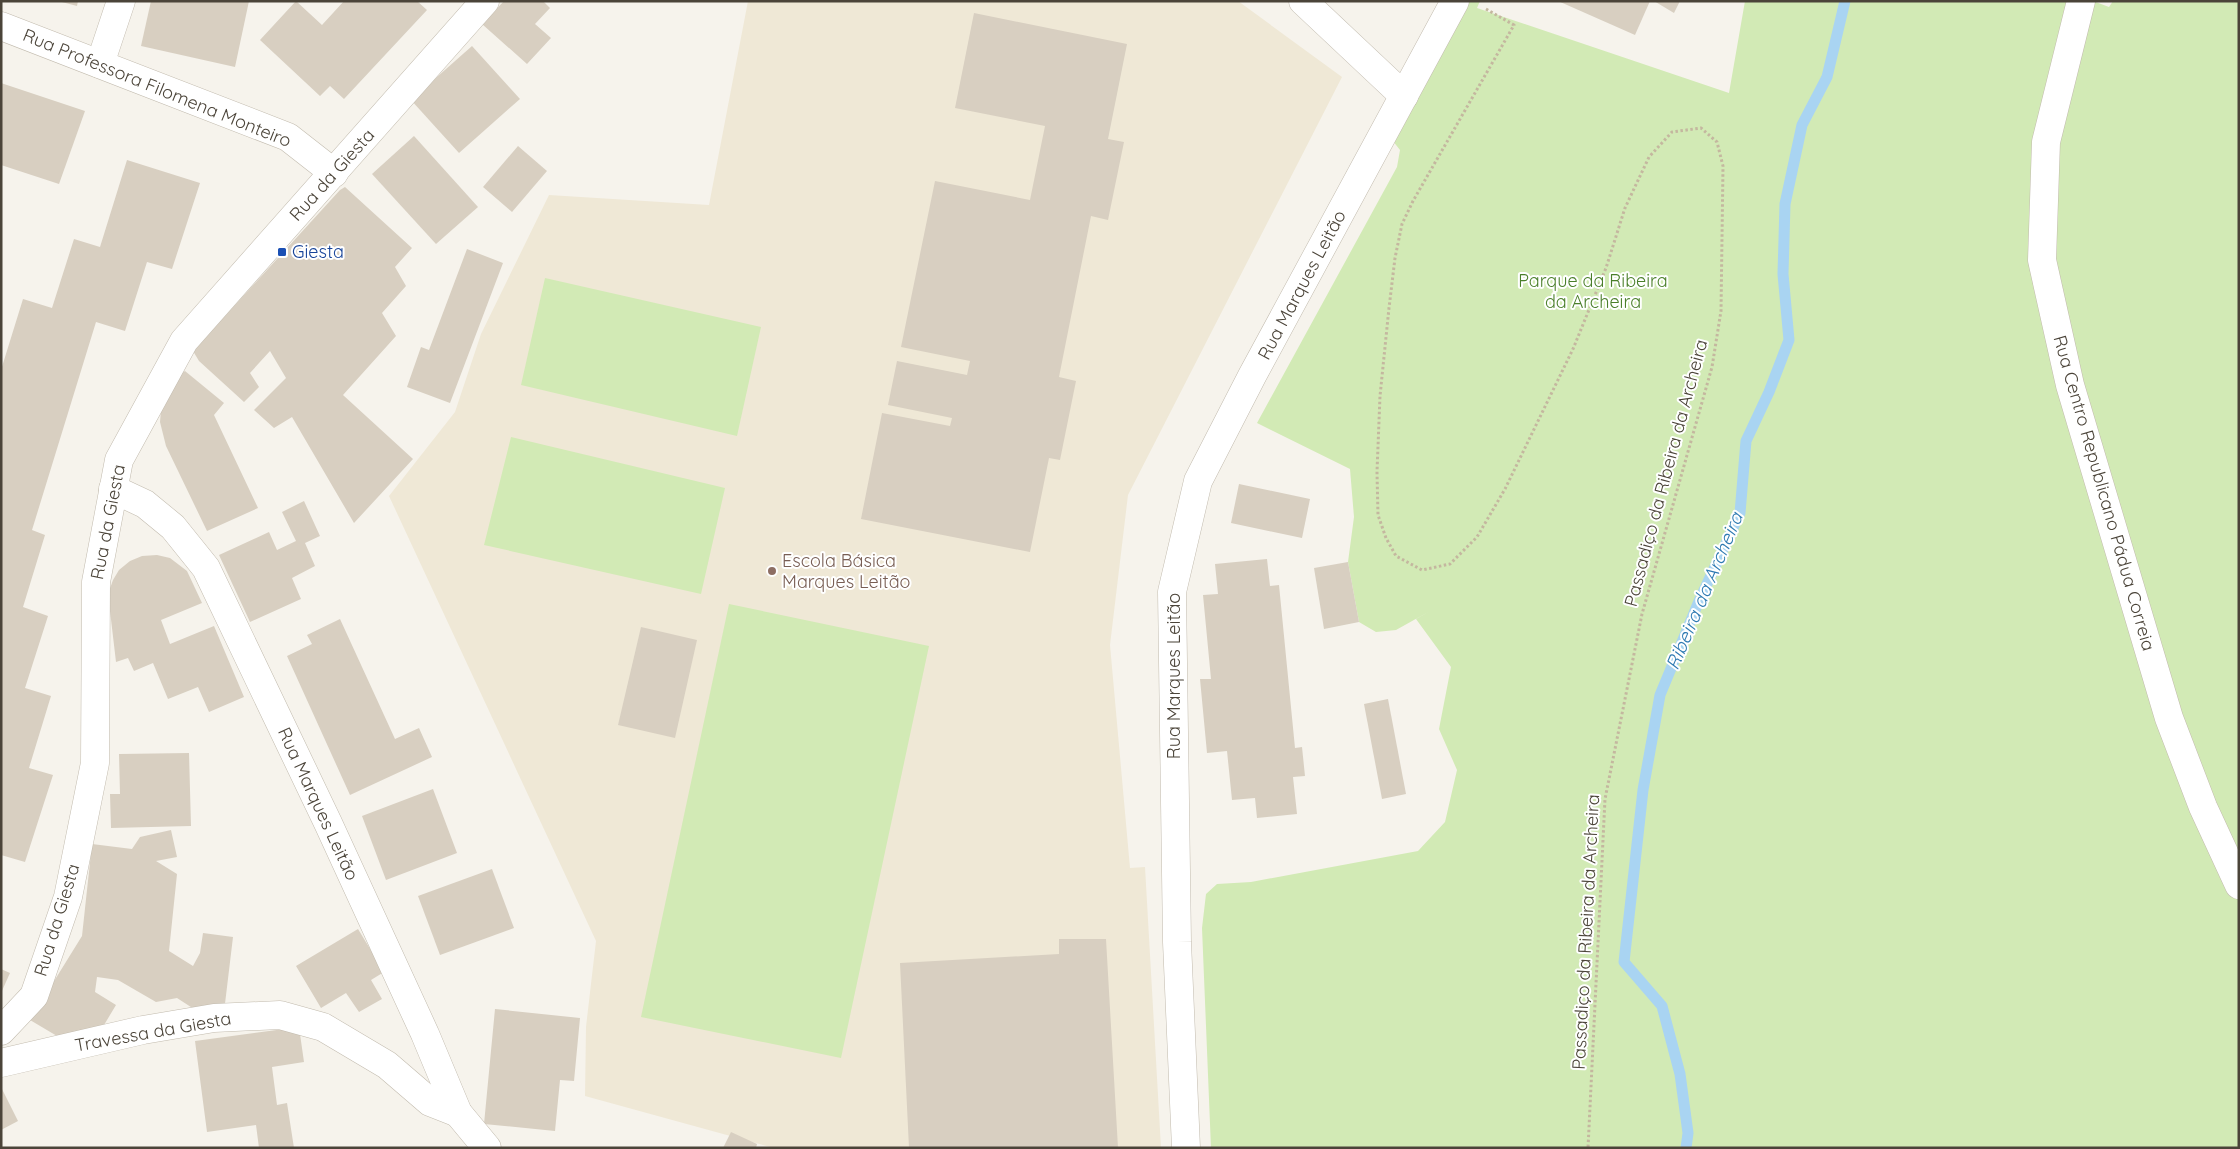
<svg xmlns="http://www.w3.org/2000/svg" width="2240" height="1149" font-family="Quicksand,sans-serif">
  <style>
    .education { fill: #efe8d6 }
    .green { fill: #d2eab5 }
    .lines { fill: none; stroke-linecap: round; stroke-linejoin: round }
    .stream { stroke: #a9d4f2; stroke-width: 11 }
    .building { fill: #d8cfc1 }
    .minor-casing { stroke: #c2bbae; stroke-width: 29 }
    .path { stroke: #c4b79f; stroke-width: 3; stroke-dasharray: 2.5 2.5; stroke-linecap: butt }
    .minor { stroke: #fff; stroke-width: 28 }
    .transit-dot { fill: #1a4fb4; stroke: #fff; stroke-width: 2 }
    .education-dot { fill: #8d6e63; stroke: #fff; stroke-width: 2 }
    .labels { text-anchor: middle; stroke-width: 4; stroke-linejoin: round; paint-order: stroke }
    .street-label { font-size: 18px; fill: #4b4439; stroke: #fff }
    .transit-label { font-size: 18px; fill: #164399; stroke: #fff; text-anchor: start }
    .park-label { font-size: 18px; fill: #4a7f2a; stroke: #fff }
    .education-label { font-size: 18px; fill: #785e54; stroke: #fff; text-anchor: start }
    .water-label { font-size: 19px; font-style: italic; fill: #2e7ab2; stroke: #fff }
  </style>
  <rect width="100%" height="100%" fill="#f6f3ec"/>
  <polygon class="education" points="748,1 1238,1 1342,77 1128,495 1110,645 1130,868 1145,867 1161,1148 774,1148 585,1096 586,1027 596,941 389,496 455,412 481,334 549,195 709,205"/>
  <g class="green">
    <polygon points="1455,1 1480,1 1477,8 1729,93 1745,1 2093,1 2109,7 2113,1 2239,1 2239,1148 1211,1148 1202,928 1206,894 1217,884 1251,882 1418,851 1445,822 1457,770 1439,729 1451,667 1416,619 1430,611 1396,630 1376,632 1359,622 1348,562 1354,517 1350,469 1257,423 1397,167 1400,150 1385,131"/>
    <polygon points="545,278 761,327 737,436 521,385"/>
    <polygon points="511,437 725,488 701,594 484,545"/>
    <polygon points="729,604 929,646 841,1058 641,1017"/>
  </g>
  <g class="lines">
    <polyline class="stream" points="1686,1148 1688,1133 1680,1074 1662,1006 1624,962 1643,790 1660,695 1699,601 1740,513 1746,441 1769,392 1789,340 1783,274 1785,204 1802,125 1827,77 1845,1"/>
  </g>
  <g class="building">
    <polygon points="58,1 78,1 77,6"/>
    <polygon points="151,1 249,1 235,67 141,46"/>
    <polygon points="296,1 322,25 344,1 417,1 427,10 344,99 330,86 320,96 260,40"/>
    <polygon points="504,1 543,1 550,8 535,24 551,38 527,64 482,24"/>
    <polygon points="1558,1 1650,1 1635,35"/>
    <polygon points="1654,1 1680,1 1674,13"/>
    <polygon points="974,13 1127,44 1108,139 1124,142 1108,220 1091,216 1059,377 1076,381 1060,460 1049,458 1030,552 861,519 882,413 950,426 952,418 888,405 897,361 967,375 970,361 901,347 935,181 1030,200 1045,126 955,108"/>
    <polygon points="472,46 520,99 459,153 411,100"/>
    <polygon points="1,83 85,111 59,184 1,165"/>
    <polygon points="414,136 478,207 436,244 372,174"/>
    <polygon points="518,146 547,171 512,212 483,187"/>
    <polygon points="127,160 200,183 172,269 147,262 125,331 96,322 32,530 45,535 23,607 48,616 25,688 51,696 29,768 53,775 25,862 1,855 1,370 23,299 52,308 74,239 100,247"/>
    <polygon points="345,187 412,248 395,267 406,286 382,313 396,336 343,395 413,459 354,523 292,417 274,428 254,410 286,378 270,351 250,373 259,387 244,402 199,361 193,351 340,190"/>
    <polygon points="467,249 503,263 450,403 407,387 421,347 429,350"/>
    <polygon points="185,371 224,403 214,415 258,508 207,531 166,446 160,422 162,399 175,378"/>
    <polygon points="1239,484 1310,499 1302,538 1231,523"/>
    <polygon points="304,501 320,536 305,543 315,566 292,578 301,599 250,622 219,555 269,532 277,550 296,541 282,512"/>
    <polygon points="157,555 170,558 187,571 202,603 161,620 170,644 214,626 244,697 209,712 198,687 168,699 153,663 134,671 128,658 116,662 108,594 113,580 119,570 130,561 142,556"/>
    <polygon points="1267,559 1270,586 1279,585 1295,748 1302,747 1305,776 1293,777 1297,814 1257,818 1255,798 1232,800 1227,751 1207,753 1200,679 1211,679 1203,595 1218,594 1215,564"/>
    <polygon points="1348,562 1359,622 1324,629 1314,568"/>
    <polygon points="340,619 395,739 419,728 432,757 350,795 287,656 312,644 307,635"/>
    <polygon points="641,627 697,640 675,738 618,725"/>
    <polygon points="1388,699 1406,794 1382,799 1364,704"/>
    <polygon points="189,753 191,826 111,828 110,794 120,794 119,754"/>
    <polygon points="433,789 457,853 386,880 362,816"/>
    <polygon points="171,830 177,857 156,861 177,874 169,951 193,966 200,953 203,933 233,937 224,1012 194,1009 177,998 156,1002 118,980 97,977 95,992 116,1005 98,1035 57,1036 30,1020 82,936 92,844 132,849 140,837"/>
    <polygon points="492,869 514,928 440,955 418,896"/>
    <polygon points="358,929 384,972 371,980 382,999 359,1012 346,993 321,1008 296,966"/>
    <polygon points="1059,939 1106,939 1118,1148 909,1148 900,963 1059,954"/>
    <polygon points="1,969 10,973 1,993"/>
    <polygon points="495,1009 580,1018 574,1081 560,1080 555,1131 484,1124"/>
    <polygon points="299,1027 304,1062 272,1067 277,1105 287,1103 294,1148 259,1148 256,1125 207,1132 195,1041"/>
    <polygon points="1,1087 18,1121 1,1130"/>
    <polygon points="731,1132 757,1144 756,1148 723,1148"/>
  </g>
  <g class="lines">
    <defs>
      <g id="minor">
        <polyline points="1303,1 1404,96"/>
        <polyline points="2081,1 2046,142 2042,260 2070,385 2169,718 2203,807 2239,885"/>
        <polyline points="1,26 288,137 334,173"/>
        <polyline points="100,64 121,1"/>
        <polyline points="113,489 145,504 173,527 206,568 328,823 425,1034 458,1113 487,1148"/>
        <polyline points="1,1031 34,996 68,897 95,763 96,582 119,460 184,341 485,1"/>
        <polyline points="1,1063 143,1030 214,1018 280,1015 323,1027 387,1065 430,1102 458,1113"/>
        <polyline points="1186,1148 1177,942 1172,592 1198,481 1252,376 1455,1"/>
      </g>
    </defs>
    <use href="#minor" class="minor-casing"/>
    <polyline class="path" points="1486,9 1514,25 1413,201 1402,224 1395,258 1389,308 1380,396 1377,472 1378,515 1386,538 1396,556 1422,570 1450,564 1477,537 1505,489 1573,349 1606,268 1625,208 1649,157 1672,132 1701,128 1717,142 1723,166 1721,311 1712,367 1642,614 1605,799 1588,1148"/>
    <use href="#minor" class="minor"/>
  </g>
  <rect class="transit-dot" x="277" y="247" width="10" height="10" rx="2.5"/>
  <circle class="education-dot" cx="772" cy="571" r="5"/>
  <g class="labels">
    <g class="street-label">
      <text transform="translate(157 88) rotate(22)" y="6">Rua Professora Filomena Monteiro</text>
      <text transform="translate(332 175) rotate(-48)" y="6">Rua da Giesta</text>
      <text transform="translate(1302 285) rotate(-62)" y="6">Rua Marques Leitão</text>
      <text transform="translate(1666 473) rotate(-75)" y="6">Passadiço da Ribeira da Archeira</text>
      <text transform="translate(2104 493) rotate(74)" y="6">Rua Centro Republicano Pádua Correia</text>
      <text transform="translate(108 522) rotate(-79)" y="6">Rua da Giesta</text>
      <text transform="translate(1174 676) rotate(-90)" y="6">Rua Marques Leitão</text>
      <text transform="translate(318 804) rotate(65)" y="6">Rua Marques Leitão</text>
      <text transform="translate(57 920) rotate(-73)" y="6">Rua da Giesta</text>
      <text transform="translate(1586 932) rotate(-87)" y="6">Passadiço da Ribeira da Archeira</text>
      <text transform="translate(153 1032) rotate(-10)" y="6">Travessa da Giesta</text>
    </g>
    <g class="transit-label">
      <text x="292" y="258">Giesta</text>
    </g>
    <g class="park-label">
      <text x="1593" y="287">Parque da Ribeira<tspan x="1593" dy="21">da Archeira</tspan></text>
    </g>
    <g class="education-label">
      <text x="782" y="567">Escola Básica<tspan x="782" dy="21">Marques Leitão</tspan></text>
    </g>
    <g class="water-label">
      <text transform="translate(1704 591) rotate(-67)" y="7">Ribeira da Archeira</text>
    </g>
  </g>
  <rect width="2240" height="1149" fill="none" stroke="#4b4439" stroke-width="5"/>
</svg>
